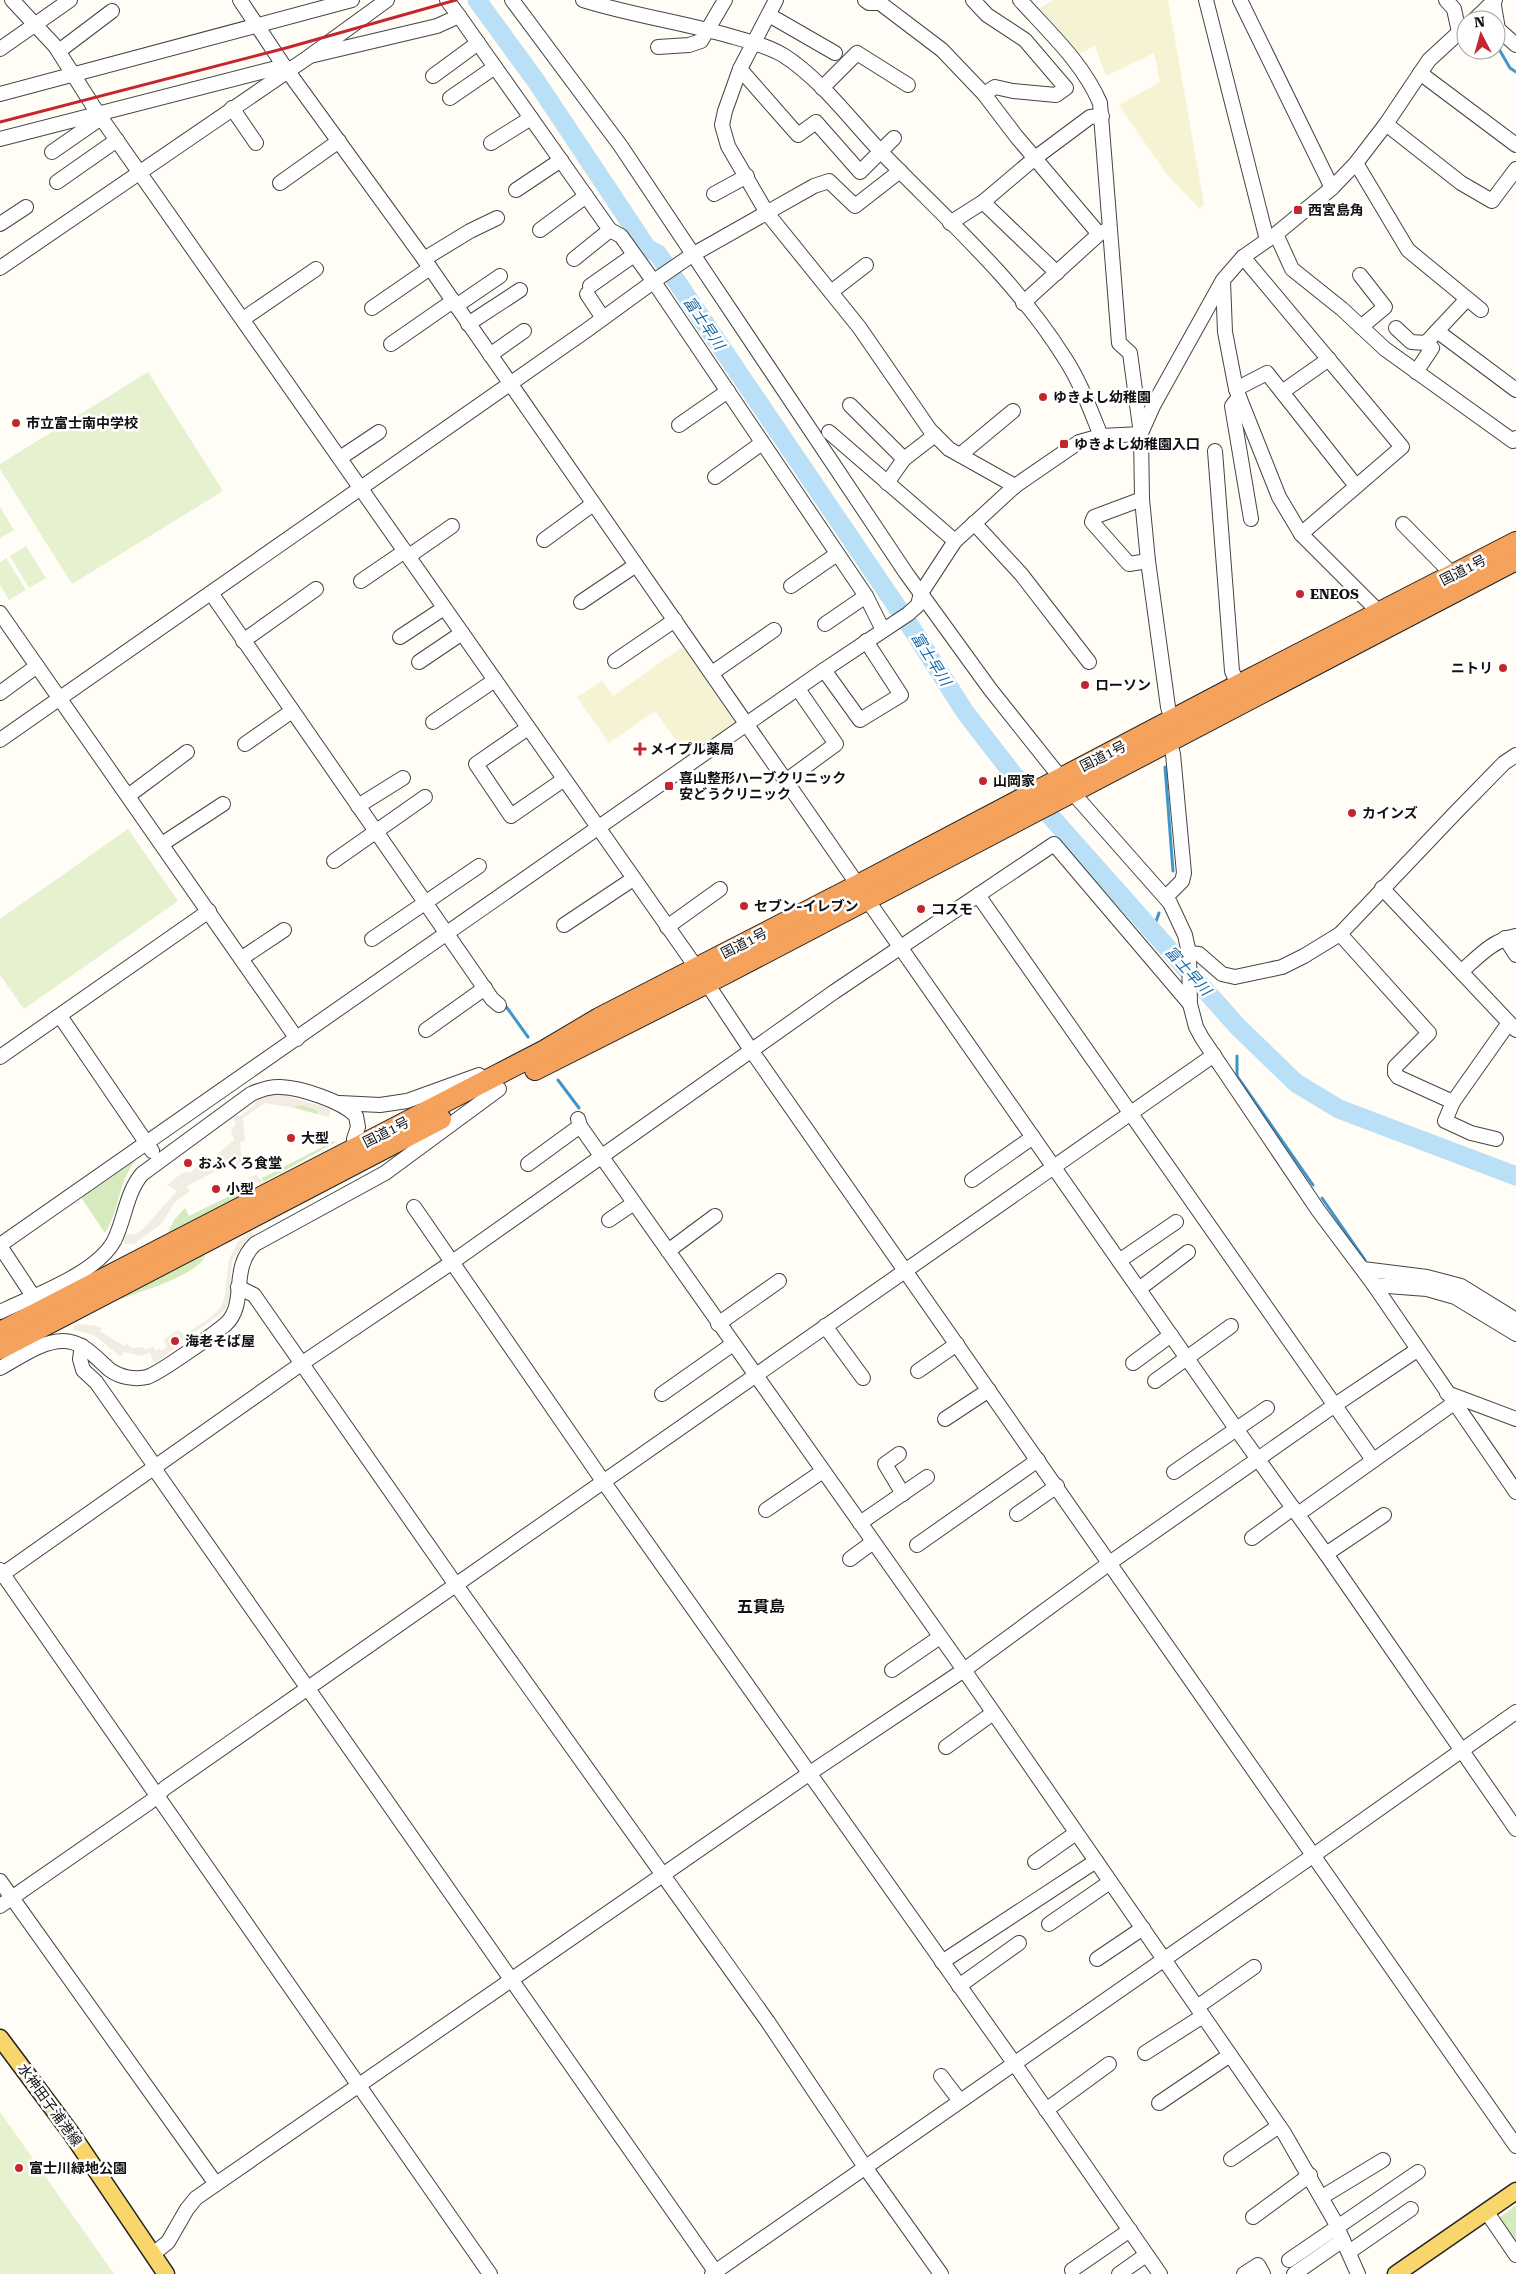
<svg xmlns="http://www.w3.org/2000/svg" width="1516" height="2274" font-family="'Roboto Serif','Noto Sans JP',serif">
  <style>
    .farmland { fill: #f6f3d4 }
    .green { fill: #d5ebbd }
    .pitch { fill: #e6f2cf }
    .plaza { fill: #f1ede2 }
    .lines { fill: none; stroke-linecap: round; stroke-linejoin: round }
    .stream { stroke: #3f96cf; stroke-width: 3 }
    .river { stroke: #b9e0f7; stroke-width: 19 }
    .minor-casing { stroke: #444; stroke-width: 16 }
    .major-casing { stroke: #222; stroke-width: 19 }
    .highway-casing { stroke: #222; stroke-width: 22 }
    .minor { stroke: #fff; stroke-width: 14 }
    .major { stroke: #f9d66b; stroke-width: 16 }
    .highway { stroke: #f5a25d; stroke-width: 20 }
    .rail { stroke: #c4262e; stroke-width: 3 }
    .poi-dot { fill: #c4262e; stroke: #fff; stroke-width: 2 }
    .labels { text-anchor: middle; stroke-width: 5; stroke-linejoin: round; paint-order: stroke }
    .poi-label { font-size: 14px; font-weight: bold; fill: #111; stroke: #fff; text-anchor: start }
    .street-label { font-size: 14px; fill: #111; stroke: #fff }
    .water-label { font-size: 15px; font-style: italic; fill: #1768a6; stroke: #fff }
    .quarter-label { font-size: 16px; font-weight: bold; fill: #111; stroke: #fff }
  </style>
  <rect width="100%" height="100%" fill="#fffdf5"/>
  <g class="farmland">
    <polygon points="1053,0 1168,0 1204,204 1200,209 1167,175 1119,105 1160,82 1154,53 1106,76 1095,46 1080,53 1040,8"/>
    <polygon points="685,645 740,723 689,758 655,711 609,743 577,697 602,681 613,696"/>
  </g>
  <g class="green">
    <polygon points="302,1105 318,1110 317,1114 295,1108 295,1106"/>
    <polygon points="334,1141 336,1142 264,1182 262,1178"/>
    <path d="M135 1158 136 1160C118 1181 120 1210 105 1233L80 1196Z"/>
    <polygon points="248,1187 250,1190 178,1229 168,1232 174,1220 185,1208 189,1216"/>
    <path d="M205 1252C209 1273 129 1295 113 1302 103 1306 94 1312 85 1317L83 1313Z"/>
    <polygon points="1516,2205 1516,2243 1499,2218"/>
  </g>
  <g class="pitch">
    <polygon points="148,372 223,491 72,584 0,469 0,464"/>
    <polygon points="0,507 14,530 0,538"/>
    <polygon points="26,546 46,578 29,588 10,556"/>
    <polygon points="6,558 26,590 9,600 0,585 0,562"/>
    <polygon points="128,829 178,901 24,1009 0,975 0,919"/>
    <polygon points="0,2112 114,2274 0,2274"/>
  </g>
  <g class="plaza">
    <polygon points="271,1095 284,1095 331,1109 329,1117 317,1114 317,1110 302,1105 295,1106 295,1108 265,1103 243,1118 245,1141 240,1142 241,1154 245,1156 245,1165 239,1168 235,1161 187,1186 190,1191 175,1202 161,1224 134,1244 125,1244 121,1238 122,1235 135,1234 142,1230 177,1191 167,1185 182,1173 191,1172 204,1161 208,1162 234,1140 231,1131 236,1123 232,1118 237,1115 239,1117 255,1105 254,1103 261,1098"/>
    <polygon points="256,1175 264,1182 260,1185 258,1182 251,1185 248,1178"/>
    <polygon points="251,1230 254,1236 245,1241 232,1261 229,1301 224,1311 183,1341 178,1334 169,1341 174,1349 154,1363 150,1353 141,1356 124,1352 121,1357 94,1335 74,1330 74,1324 93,1325 102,1328 100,1331 124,1346 127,1344 132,1348 144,1347 145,1350 153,1347 156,1351 159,1348 161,1351 167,1347 163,1340 178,1330 184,1335 211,1317 221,1307 225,1295 229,1259 238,1242"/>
  </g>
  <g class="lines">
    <g class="stream">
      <polyline points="1496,44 1510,68 1516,72"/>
      <polyline points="1165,767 1173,871"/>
      <polyline points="1153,930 1159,913"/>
      <polyline points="505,1005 528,1037"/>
      <polyline points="1237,1056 1237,1076 1313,1185"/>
      <polyline points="558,1080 579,1108"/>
      <polyline points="1322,1198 1365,1260"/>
    </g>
    <polyline class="river" points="477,0 536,81 647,248 658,254 912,629 965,712 1013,774 1238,1027 1296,1083 1339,1109 1516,1176"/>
    <defs>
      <g id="minor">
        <polyline points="12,0 55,46 97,112 696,967 751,1050 1516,2146"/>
        <polyline points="240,0 284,66 424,259 858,885"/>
        <polyline points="447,0 459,16"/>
        <polyline points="512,0 620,145 906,573 990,689 1072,792 1170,903 1185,935 1189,953 1190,1004 1196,1027 1202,1038 1318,1210 1374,1285 1516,1492"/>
        <path d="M583 0C631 15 681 22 730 36 748 41 768 46 783 55 821 79 852 122 883 154 945 218 1016 280 1064 357 1080 381 1090 409 1101 436"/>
        <polyline points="776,0 740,69 725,111 722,125 728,146 767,213 859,327 930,430 949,449 1015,486"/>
        <polyline points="865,0 869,3 880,3 942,50 984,94 1016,136 1099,234"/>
        <polyline points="973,0 987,15 1025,40 1066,88 1056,95 1013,91 995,87 984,94"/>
        <path d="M1020 0C1049 32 1083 63 1100 103L1119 343 1130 353 1141 434 1142 499 1148 561 1168 707 1172 720"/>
        <polyline points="1206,0 1267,240"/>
        <polyline points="1240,0 1332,188"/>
        <polyline points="1446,0 1454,9 1459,32"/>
        <polyline points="1493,0 1498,29 1516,45"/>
        <polyline points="769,15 835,53"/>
        <polyline points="1474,20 1495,0"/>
        <polyline points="658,47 689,45 701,41 725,0"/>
        <polyline points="0,49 70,0"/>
        <polyline points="59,51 112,11"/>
        <polyline points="310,56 437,26 459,16 610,230 621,236 654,282 866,596 883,630"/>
        <polyline points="740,69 798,135 816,122 860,172 894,138"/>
        <polyline points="1420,73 1516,145"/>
        <polyline points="433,76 478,43"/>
        <polyline points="822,88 857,53 908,85"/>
        <polyline points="0,94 352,0"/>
        <polyline points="450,98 495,67"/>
        <polyline points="232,108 256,143"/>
        <polyline points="1386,124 1461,183 1492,201 1516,169"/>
        <polyline points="0,139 284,66"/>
        <polyline points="491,143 531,118"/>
        <polyline points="52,152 101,118"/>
        <polyline points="1356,163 1408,250 1481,310"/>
        <polyline points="57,182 117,140"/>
        <polyline points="280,183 339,141"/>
        <polyline points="516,190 561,160"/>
        <polyline points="714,194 747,176"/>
        <polyline points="983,202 1057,273"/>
        <polyline points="950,223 983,202 1035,158 1090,117 1102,116"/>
        <polyline points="0,224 26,207"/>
        <polyline points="540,230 586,196"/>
        <polyline points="1276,234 1292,269 1342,309 1385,349 1513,441 1516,438"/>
        <polyline points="1243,257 1402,447 1301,534"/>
        <polyline points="424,259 470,231 497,218"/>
        <polyline points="574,259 610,230"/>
        <polyline points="0,268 310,56 387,0"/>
        <polyline points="1360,275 1385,307 1361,327"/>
        <polyline points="1223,281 1225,332 1236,389 1279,497 1301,534 1380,613"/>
        <polyline points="590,286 634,255"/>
        <polyline points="831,292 866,265"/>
        <polyline points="587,294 603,318"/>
        <polyline points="1467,299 1437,331 1516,390"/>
        <polyline points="1023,303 1099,234 1107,230"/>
        <polyline points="456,306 500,276"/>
        <polyline points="372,308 430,268"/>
        <polyline points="243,319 316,269"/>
        <polyline points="468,324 520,290"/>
        <polyline points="1396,328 1411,342 1426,343 1437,331"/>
        <polyline points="391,344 453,301"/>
        <polyline points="490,355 524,331"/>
        <polyline points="1416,372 1432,348 1427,342"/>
        <polyline points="1236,389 1267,373 1356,486"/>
        <polyline points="1282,392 1329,359"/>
        <polyline points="1239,397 1232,406 1251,519"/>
        <polyline points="850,405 904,459"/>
        <polyline points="679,425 728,391"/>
        <polyline points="829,432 955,541"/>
        <polyline points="1141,433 1154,404 1223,280 1243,257 1276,234 1332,188 1356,163 1386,124 1429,60 1466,26"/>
        <polyline points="1215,451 1232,671 1238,685"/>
        <polyline points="960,455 1013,411"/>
        <polyline points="340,458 379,432"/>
        <polyline points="715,477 762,443"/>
        <polyline points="887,483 904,459 935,435"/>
        <polyline points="1142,499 1094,517 1092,522 1129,564 1148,561"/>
        <polyline points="974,523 1021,574 1089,662"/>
        <polyline points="1403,524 1453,575"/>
        <polyline points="544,540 593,504"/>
        <polyline points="409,556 452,526"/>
        <polyline points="361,581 405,551"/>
        <polyline points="791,586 837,554"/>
        <polyline points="211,593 492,999 499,1005"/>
        <polyline points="581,602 636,565"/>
        <polyline points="0,613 297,1039"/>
        <polyline points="825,624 866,596"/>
        <polyline points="400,637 444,608"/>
        <polyline points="243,641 316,589"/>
        <polyline points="615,661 675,620"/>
        <polyline points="419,662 462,633"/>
        <polyline points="824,670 860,720 901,695 866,641"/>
        <polyline points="712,673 774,630"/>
        <polyline points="0,693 37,666"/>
        <polyline points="433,722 495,680"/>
        <polyline points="528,728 476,764 511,816 563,780"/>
        <polyline points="0,740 587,330 657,279 692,255 814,186 829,181 855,206 900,171"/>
        <polyline points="245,744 292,711"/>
        <polyline points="787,780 836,744 798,689"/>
        <polyline points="128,796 187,752"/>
        <polyline points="358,806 403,778"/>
        <polyline points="162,844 223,804"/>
        <polyline points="334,861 425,797"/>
        <polyline points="1382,888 1516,1030"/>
        <polyline points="978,895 1373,1460"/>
        <polyline points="1166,897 1182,881 1184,873 1173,754 1169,741"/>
        <polyline points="866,898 1237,1430 1326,1554 1516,1829"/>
        <polyline points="564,925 633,879"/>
        <polyline points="667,927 720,889"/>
        <polyline points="1340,934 1429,1033 1395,1067 1395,1073 1398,1077 1453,1102"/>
        <polyline points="1505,938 1516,955"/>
        <polyline points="372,939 479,866"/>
        <polyline points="1189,953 1199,954 1222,974 1235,977 1282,967 1304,956 1340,934 1458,810 1504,763 1516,755"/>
        <polyline points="242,958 284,930"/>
        <path d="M1462 971C1479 956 1493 940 1516 936"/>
        <polyline points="60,1016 152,1151"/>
        <polyline points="426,1030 485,988"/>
        <polyline points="0,1057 209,911"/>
        <polyline points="340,1103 380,1105 407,1101 479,1075"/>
        <polyline points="578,1119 580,1126 964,1670 1284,2133 1334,2220 1358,2274"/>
        <polyline points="1496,1139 1471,1133 1445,1121 1453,1102 1508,1024"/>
        <polyline points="528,1164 580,1126"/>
        <polyline points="972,1180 1033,1137"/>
        <polyline points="414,1207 603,1481 1014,2063 1160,2274"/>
        <polyline points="609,1220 634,1203"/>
        <polyline points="0,1245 824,670 908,614 918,605 921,593 955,541 1015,486 1079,442 1101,436 1141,434"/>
        <polyline points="0,1246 33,1296"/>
        <polyline points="668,1251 715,1216"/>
        <polyline points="1119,1261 1176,1222"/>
        <polyline points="1363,1269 1427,1277 1461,1286 1516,1320"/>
        <polyline points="1374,1285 1427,1289 1455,1297 1516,1334"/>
        <polyline points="238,1287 254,1295 456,1585 768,2022 865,2167 941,2274"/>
        <polyline points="1139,1289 1188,1252"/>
        <path d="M0 1312C33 1296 96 1274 114 1241 125 1219 126 1193 142 1174L251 1094C260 1090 270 1086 281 1087 301 1088 342 1101 356 1116L358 1127 354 1139"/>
        <polyline points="718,1324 779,1281"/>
        <polyline points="825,1326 863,1378"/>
        <polyline points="82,1346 80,1359 83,1370 96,1382 152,1462 158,1474 717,2274"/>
        <polyline points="1133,1363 1171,1335"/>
        <path d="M0 1368C19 1358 41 1341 63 1341 83 1341 96 1358 110 1370 120 1377 134 1380 147 1377 160 1373 214 1334 226 1324 248 1303 229 1269 255 1244L385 1173 499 1089"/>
        <polyline points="918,1371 957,1344"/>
        <polyline points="1155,1381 1231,1326"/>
        <polyline points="1447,1393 1516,1419"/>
        <polyline points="662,1394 733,1344"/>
        <polyline points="945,1419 989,1390"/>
        <polyline points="899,1454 885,1464 903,1494"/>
        <polyline points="1174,1472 1267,1408"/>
        <polyline points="766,1510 823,1471"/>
        <polyline points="1017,1514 1057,1486"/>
        <polyline points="1298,1514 1454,1403"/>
        <polyline points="860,1523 927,1477"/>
        <polyline points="1252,1538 1293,1508"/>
        <polyline points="917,1545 1038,1460"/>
        <polyline points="1326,1554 1384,1515"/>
        <polyline points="850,1559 873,1542"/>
        <polyline points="0,1570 490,2274"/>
        <polyline points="0,1576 301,1364 451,1263 834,992 1054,844 1190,1004"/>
        <polyline points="892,1670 940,1637"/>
        <polyline points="946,1747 993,1713"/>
        <polyline points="1035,1862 1076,1833"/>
        <polyline points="0,1881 216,2184"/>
        <polyline points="0,1906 150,1802 165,1788 1214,1055"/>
        <polyline points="1049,1924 1110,1882"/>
        <polyline points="1097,1959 1143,1928"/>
        <polyline points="942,1962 1096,1861"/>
        <polyline points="959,1986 1019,1943"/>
        <polyline points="1197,2007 1254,1967"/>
        <polyline points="1145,2053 1203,2016"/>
        <polyline points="941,2076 960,2101"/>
        <polyline points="1159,2103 1230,2055"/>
        <polyline points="1046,2110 1109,2064"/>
        <polyline points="1231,2159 1279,2126"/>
        <polyline points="1322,2197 1383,2160"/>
        <polyline points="1486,2211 1516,2255"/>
        <polyline points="1253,2217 1310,2175"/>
        <polyline points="1349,2252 1411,2209"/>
        <polyline points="153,2254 168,2242 187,2209 196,2198 810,1773 964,1670 1111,1562 1335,1405 1417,1350"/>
        <polyline points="1289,2260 1418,2172"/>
        <polyline points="1072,2270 1130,2230"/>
        <polyline points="712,2274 1314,1855 1516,1712"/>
        <polyline points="1119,2274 1146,2255"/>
        <polyline points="1244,2274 1258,2265 1263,2274"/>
        <polyline points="1294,2274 1343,2240"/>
      </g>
      <g id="major">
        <polyline points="0,2038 71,2133 166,2274"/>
        <polyline points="1396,2274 1516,2191"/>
      </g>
      <g id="highway">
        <polyline points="535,1070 723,975 1516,560"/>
        <polyline points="0,1332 493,1077 545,1050 599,1018 858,885 1238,685 1516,542"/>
        <polyline points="0,1349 441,1119"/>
      </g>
    </defs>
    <use href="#minor" class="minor-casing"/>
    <use href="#major" class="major-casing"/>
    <use href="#highway" class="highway-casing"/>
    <use href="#minor" class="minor"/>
    <use href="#major" class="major"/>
    <use href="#highway" class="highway"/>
    <polyline class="rail" points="0,122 286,48 456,0"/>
  </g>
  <g class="poi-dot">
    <rect x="1293" y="205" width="10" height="10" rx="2.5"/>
    <circle cx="1043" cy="397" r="5"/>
    <circle cx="16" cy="423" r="5"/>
    <rect x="1059" y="439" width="10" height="10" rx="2.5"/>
    <circle cx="1300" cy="594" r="5"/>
    <circle cx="1503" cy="668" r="5"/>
    <circle cx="1085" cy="685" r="5"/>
    <path d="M637.5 741.5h5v5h5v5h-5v5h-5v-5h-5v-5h5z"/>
    <circle cx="983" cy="781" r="5"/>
    <rect x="664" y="781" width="10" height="10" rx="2.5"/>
    <circle cx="1352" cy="813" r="5"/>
    <circle cx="744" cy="906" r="5"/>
    <circle cx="921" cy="909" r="5"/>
    <circle cx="291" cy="1138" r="5"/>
    <circle cx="188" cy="1163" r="5"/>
    <circle cx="216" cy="1189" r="5"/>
    <circle cx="175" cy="1341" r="5"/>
    <circle cx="19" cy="2168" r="5"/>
  </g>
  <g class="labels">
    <g class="poi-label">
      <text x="1308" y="215">西宮島角</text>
      <text x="1053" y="402">ゆきよし幼稚園</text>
      <text x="26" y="428">市立富士南中学校</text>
      <text x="1074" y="449">ゆきよし幼稚園入口</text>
      <text x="1310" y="599">ENEOS</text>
      <text x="1493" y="673" text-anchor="end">ニトリ</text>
      <text x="1095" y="690">ローソン</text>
      <text x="650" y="754">メイプル薬局</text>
      <text x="679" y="783">喜山整形ハーブクリニック<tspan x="679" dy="16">安どうクリニック</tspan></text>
      <text x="993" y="786">山岡家</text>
      <text x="1362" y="818">カインズ</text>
      <text x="754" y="911">セブン-イレブン</text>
      <text x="931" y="914">コスモ</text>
      <text x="301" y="1143">大型</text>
      <text x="198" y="1168">おふくろ食堂</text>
      <text x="226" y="1194">小型</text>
      <text x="185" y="1346">海老そば屋</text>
      <text x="29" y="2173">富士川緑地公園</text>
    </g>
    <g class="street-label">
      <text transform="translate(1463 570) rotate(-27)" y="5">国道1号</text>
      <text transform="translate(1103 756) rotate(-27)" y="5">国道1号</text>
      <text transform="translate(744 943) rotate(-27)" y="5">国道1号</text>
      <text transform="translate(386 1132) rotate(-27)" y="5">国道1号</text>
      <text transform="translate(50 2105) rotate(54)" y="5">水神田子浦港線</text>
    </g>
    <g class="water-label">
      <text transform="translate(704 323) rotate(56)" y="5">富士早川</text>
      <text transform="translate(931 659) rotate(58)" y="5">富士早川</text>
      <text transform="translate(1188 971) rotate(48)" y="5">富士早川</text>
    </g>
    <g class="quarter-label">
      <text x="761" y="1612">五貫島</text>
    </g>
  </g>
  <g transform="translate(1481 35) rotate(354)"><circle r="24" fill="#ffffff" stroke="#a0a0a0"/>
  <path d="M0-4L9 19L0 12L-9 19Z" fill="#c4262e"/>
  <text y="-8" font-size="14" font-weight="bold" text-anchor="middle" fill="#111111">N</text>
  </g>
</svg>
